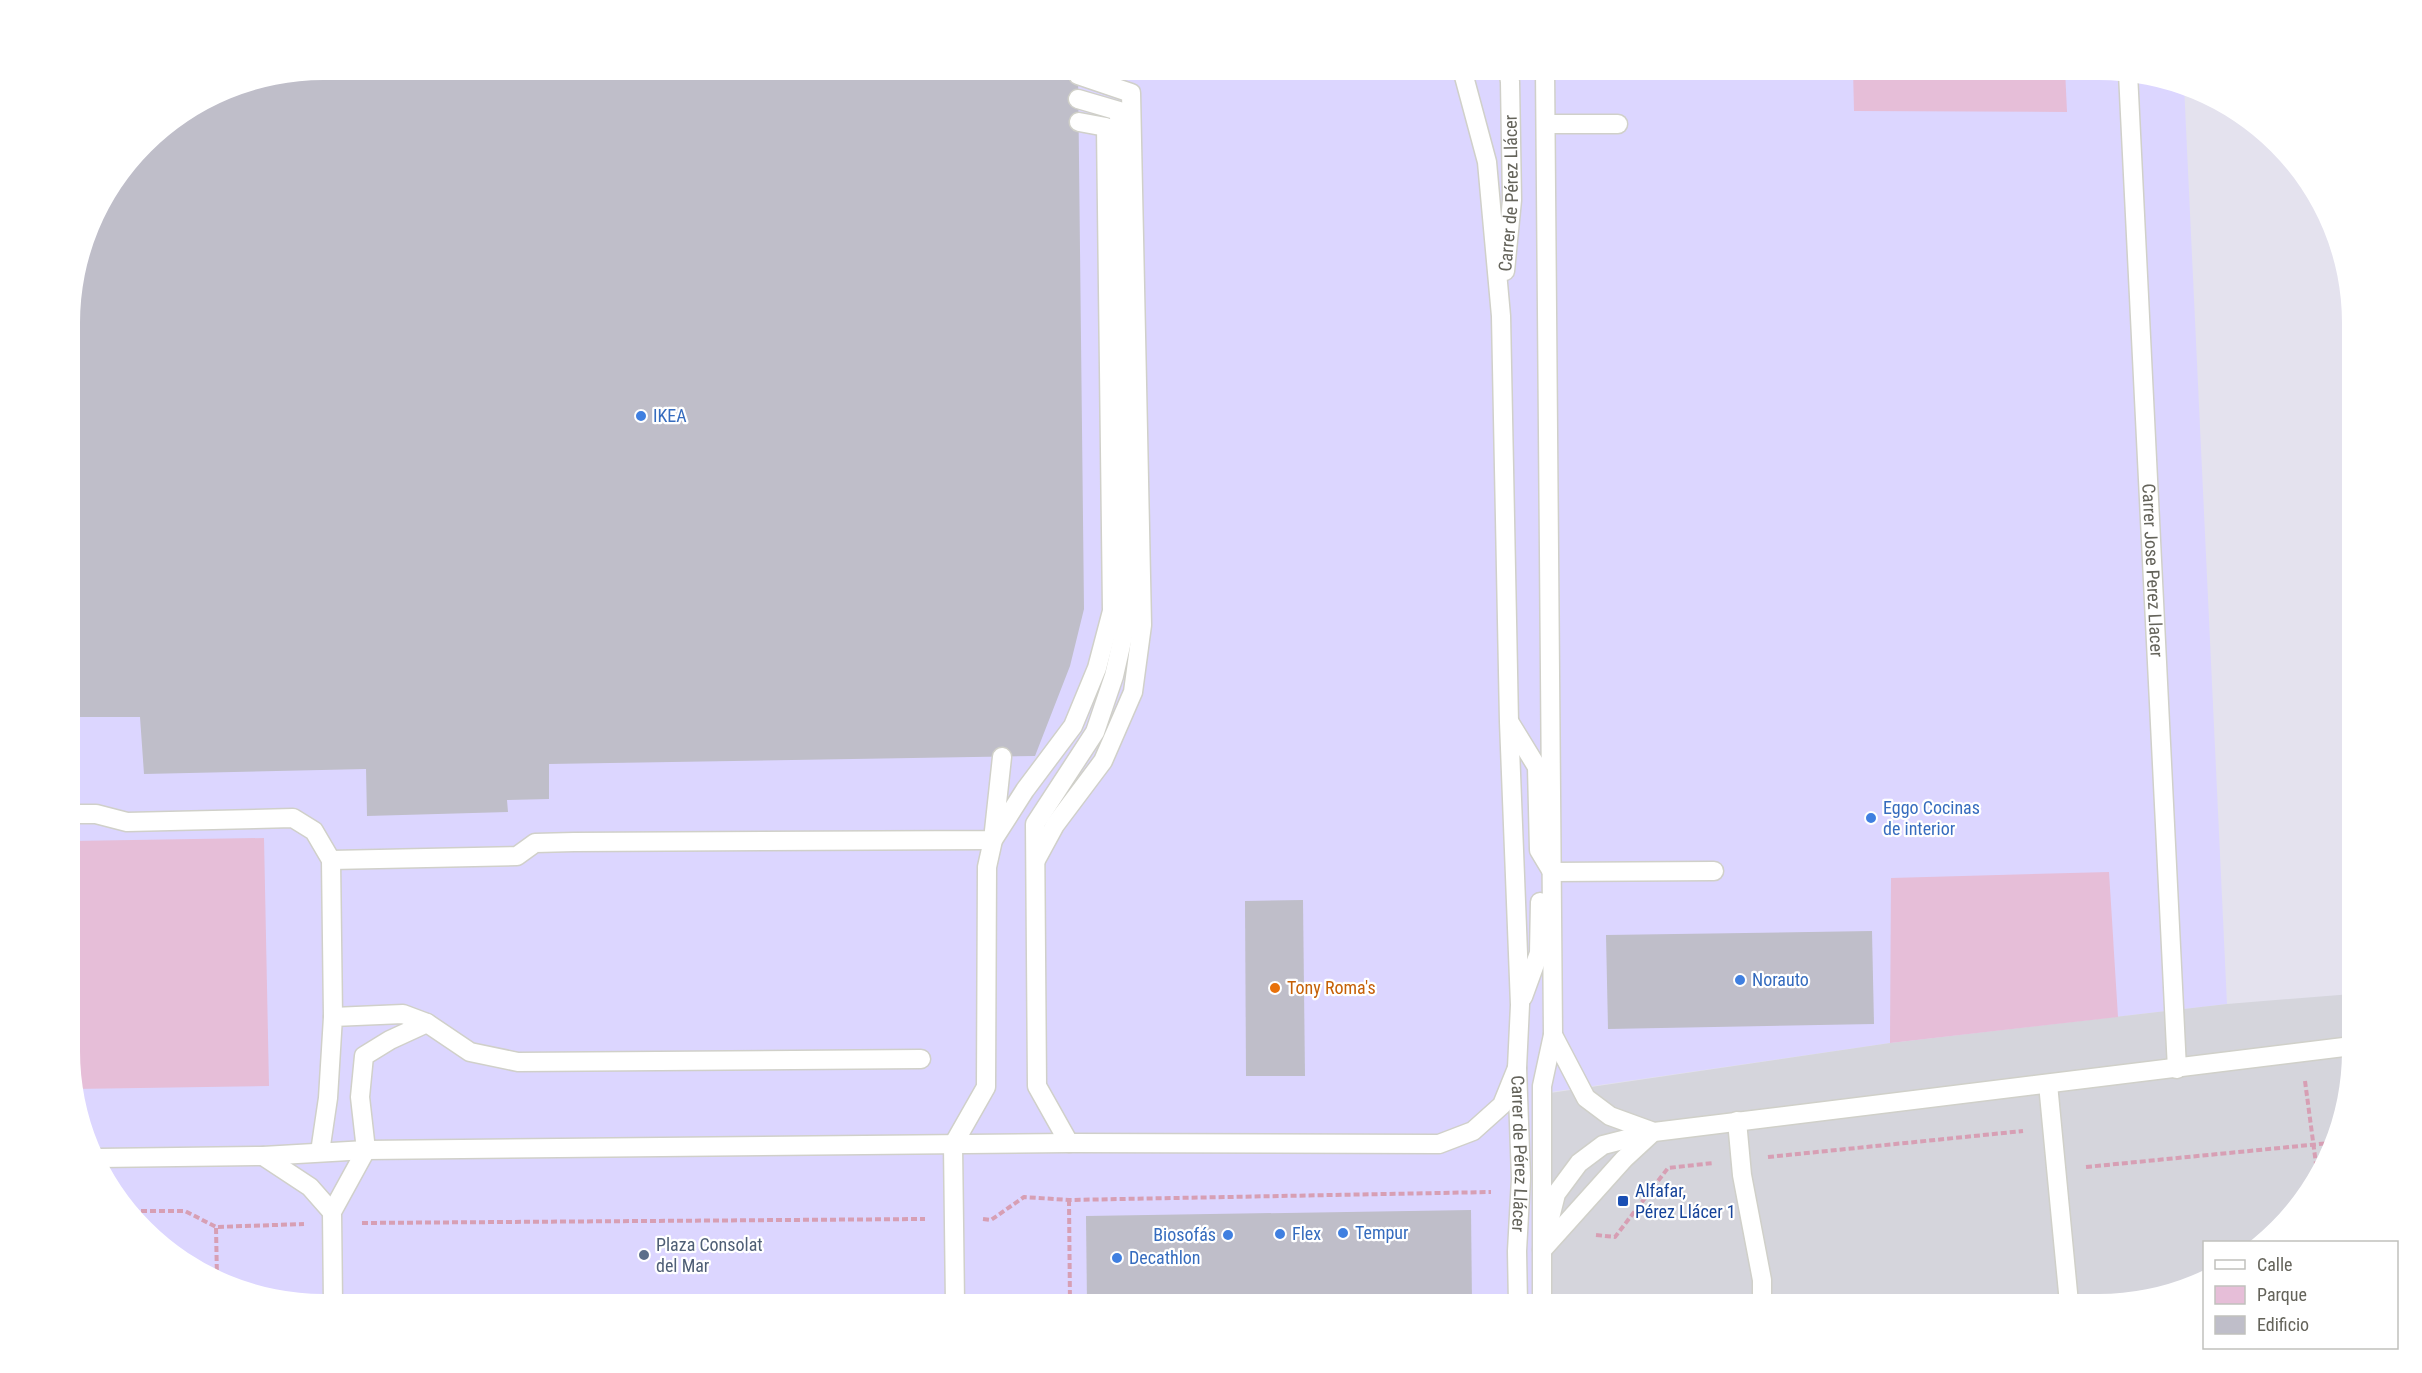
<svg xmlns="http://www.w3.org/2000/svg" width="2422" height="1373" font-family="'Roboto Condensed',sans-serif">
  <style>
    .commercial { fill: #dcd6ff }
    .industrial { fill: #d5d5dc }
    .green { fill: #e6bed8 }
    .building { fill: #bfbec9 }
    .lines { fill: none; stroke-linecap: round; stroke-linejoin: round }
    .minor-casing { stroke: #d0d0c9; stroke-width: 21 }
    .path { stroke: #d79fb4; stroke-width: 4; stroke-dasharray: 6 3; stroke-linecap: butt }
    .minor { stroke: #fff; stroke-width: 18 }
    .shop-dot { fill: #3f7fe0; stroke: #fff; stroke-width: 2 }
    .food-dot { fill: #e8710a; stroke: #fff; stroke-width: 2 }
    .transit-dot { fill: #1a4fb4; stroke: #fff; stroke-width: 2 }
    .service-dot { fill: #5c6f8a; stroke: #fff; stroke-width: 2 }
    .labels { text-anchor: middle; stroke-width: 4.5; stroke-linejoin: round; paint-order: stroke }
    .street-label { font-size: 18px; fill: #64635a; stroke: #fff }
    .shop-label { font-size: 18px; fill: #366cbe; stroke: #fff; text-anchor: start }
    .food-label { font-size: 18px; fill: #c56008; stroke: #fff; text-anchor: start }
    .transit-label { font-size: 18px; fill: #164399; stroke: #fff; text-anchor: start }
    .service-label { font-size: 18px; fill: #4e5e75; stroke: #fff; text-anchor: start }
  </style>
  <rect width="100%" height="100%" fill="#e4e2ee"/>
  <polygon class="commercial" points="322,69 2100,69 2166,78 2184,85 2227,1004 1890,1043 1551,1092 1551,1304 322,1304 257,1295 196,1270 112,1192 71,1083 71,290 155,132 226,88"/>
  <polygon class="industrial" points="2352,994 2352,1067 2319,1177 2279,1230 2262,1242 2204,1242 2204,1277 2116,1303 1551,1304 1550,1093 1890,1043 2227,1004"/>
  <g class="green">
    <polygon points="1853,69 2065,69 2067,112 1854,111"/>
    <polygon points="264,838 269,1086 73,1089 71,1083 71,841"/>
    <polygon points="2109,872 2118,1017 1890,1043 1891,878"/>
  </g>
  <g class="building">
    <polygon points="322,69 1078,69 1084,609 1070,666 1035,756 549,764 549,799 507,800 508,812 367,816 366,769 144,774 140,717 71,717 71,290 95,210 155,132 226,88"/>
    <polygon points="1303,900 1305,1076 1246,1076 1245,901"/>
    <polygon points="1872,931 1874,1024 1608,1029 1606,935"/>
    <polygon points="1471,1210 1472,1304 1087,1304 1086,1216"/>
    <polygon points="1973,1296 1974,1304 1800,1304 1800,1297"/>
  </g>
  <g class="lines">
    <defs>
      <g id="minor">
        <path id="s1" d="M1462 69 1487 162 1501 316 1509 722 1520 1005 1517 1068 1521 1178 1517 1251 1518 1304"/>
        <path id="s2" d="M2128 73 2177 1069"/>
        <polyline points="1547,124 1618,124"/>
        <path id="s3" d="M1505 271 1512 200 1510 82 1508 69"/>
        <polyline points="1510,723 1537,767 1539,850 1551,870"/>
        <polyline points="71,814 96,814 127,822 293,818 314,831 331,860 333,1017"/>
        <polyline points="331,860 517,856 535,843 574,842 993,840 1002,757"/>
        <polyline points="1036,860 1055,825 1103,761 1133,692 1142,625 1131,93 1078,75"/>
        <polyline points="1552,872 1714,871"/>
        <polyline points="1523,997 1539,953 1540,902"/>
        <polyline points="1553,1035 1586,1098 1610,1116 1654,1132 2352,1046"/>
        <polyline points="2048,1084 2069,1303"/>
        <polyline points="1737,1121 1742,1175 1762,1280 1762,1304"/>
        <polyline points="1069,1143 1037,1086 1035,824 1095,732 1114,676 1125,628 1119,111 1078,99"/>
        <polyline points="320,1152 328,1098 333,1017 403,1014 427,1023 470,1052 518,1062 921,1059"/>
        <polyline points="263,1156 310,1187 332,1212"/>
        <polyline points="99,1158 263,1156 366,1150 1069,1143 1439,1144 1473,1131 1502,1105 1517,1068"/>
        <polyline points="1544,1248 1624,1159 1650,1135"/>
        <polyline points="1542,1250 1542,1086 1553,1035 1545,69"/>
        <polyline points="333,1304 332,1212 366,1150 360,1097 364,1056 390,1040 427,1023"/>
        <polyline points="955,1304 953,1145 986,1087 987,867 993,840 1025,790 1073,726 1097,668 1112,611 1106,127 1079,122"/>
        <polyline points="1542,1304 1542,1250 1556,1194 1579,1163 1603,1145 1654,1132"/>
      </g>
    </defs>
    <use href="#minor" class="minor-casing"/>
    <g class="path">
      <polyline points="2305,1081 2318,1179"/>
      <polyline points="1768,1157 2023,1131"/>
      <polyline points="2086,1167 2330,1143"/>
      <polyline points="1069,1200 1070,1304"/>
      <polyline points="132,1211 185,1211 216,1227"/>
      <polyline points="983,1219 991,1220 1024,1197 1069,1200 1491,1192"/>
      <polyline points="362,1223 925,1219"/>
      <polyline points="1596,1235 1615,1237 1668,1168 1713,1163"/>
      <polyline points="217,1279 216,1227 304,1224"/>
    </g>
    <use href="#minor" class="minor"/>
  </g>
  <g class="shop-dot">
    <circle cx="641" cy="416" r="6"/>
    <circle cx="1871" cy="818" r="6"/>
    <circle cx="1740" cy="980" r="6"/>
    <circle cx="1343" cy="1233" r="6"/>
    <circle cx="1280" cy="1234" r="6"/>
    <circle cx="1228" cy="1235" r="6"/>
    <circle cx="1117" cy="1258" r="6"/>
  </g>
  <circle class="food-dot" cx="1275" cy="988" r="6"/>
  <rect class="transit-dot" x="1617" y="1195" width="12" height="12" rx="3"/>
  <circle class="service-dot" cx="644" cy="1255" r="6"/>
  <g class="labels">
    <g class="street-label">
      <text dy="6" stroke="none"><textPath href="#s3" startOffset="78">Carrer de Pérez Llácer</textPath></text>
      <text dy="6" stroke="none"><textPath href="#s2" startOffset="498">Carrer Jose Perez Llacer</textPath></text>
      <text dy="6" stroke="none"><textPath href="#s1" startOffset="1089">Carrer de Pérez Llácer</textPath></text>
    </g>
    <g class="shop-label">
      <text x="653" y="422">IKEA</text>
      <text x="1883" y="814">Eggo Cocinas<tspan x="1883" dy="21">de interior</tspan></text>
      <text x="1752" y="986">Norauto</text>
      <text x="1355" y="1239">Tempur</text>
      <text x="1292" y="1240">Flex</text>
      <text x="1216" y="1241" text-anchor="end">Biosofás</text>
      <text x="1129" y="1264">Decathlon</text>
    </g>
    <g class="food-label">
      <text x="1287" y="994">Tony Roma's</text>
    </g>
    <g class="transit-label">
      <text x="1635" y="1197">Alfafar,<tspan x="1635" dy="21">Pérez Llácer 1</tspan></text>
    </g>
    <g class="service-label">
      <text x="656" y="1251">Plaza Consolat<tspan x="656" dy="21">del Mar</tspan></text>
    </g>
  </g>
  <path d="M0 0H2422V1373H0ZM323 80H2099A243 243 0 0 1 2342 323V1051A243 243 0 0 1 2099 1294H323A243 243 0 0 1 80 1051V323A243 243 0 0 1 323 80Z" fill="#fff" fill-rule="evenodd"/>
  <rect x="2203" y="1241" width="195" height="108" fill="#ffffff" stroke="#c1c1bd" stroke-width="1.5"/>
  <rect x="2215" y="1260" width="30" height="9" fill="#ffffff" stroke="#c1c1bd" stroke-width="1.5"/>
  <text x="2257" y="1271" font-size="18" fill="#64635a">Calle</text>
  <rect x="2215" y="1286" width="30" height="18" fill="#e6bed8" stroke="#c1c1bd" stroke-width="1.5"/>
  <text x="2257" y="1301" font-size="18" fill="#64635a">Parque</text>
  <rect x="2215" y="1316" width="30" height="18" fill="#bfbec9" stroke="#c1c1bd" stroke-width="1.5"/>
  <text x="2257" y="1331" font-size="18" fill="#64635a">Edificio</text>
</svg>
